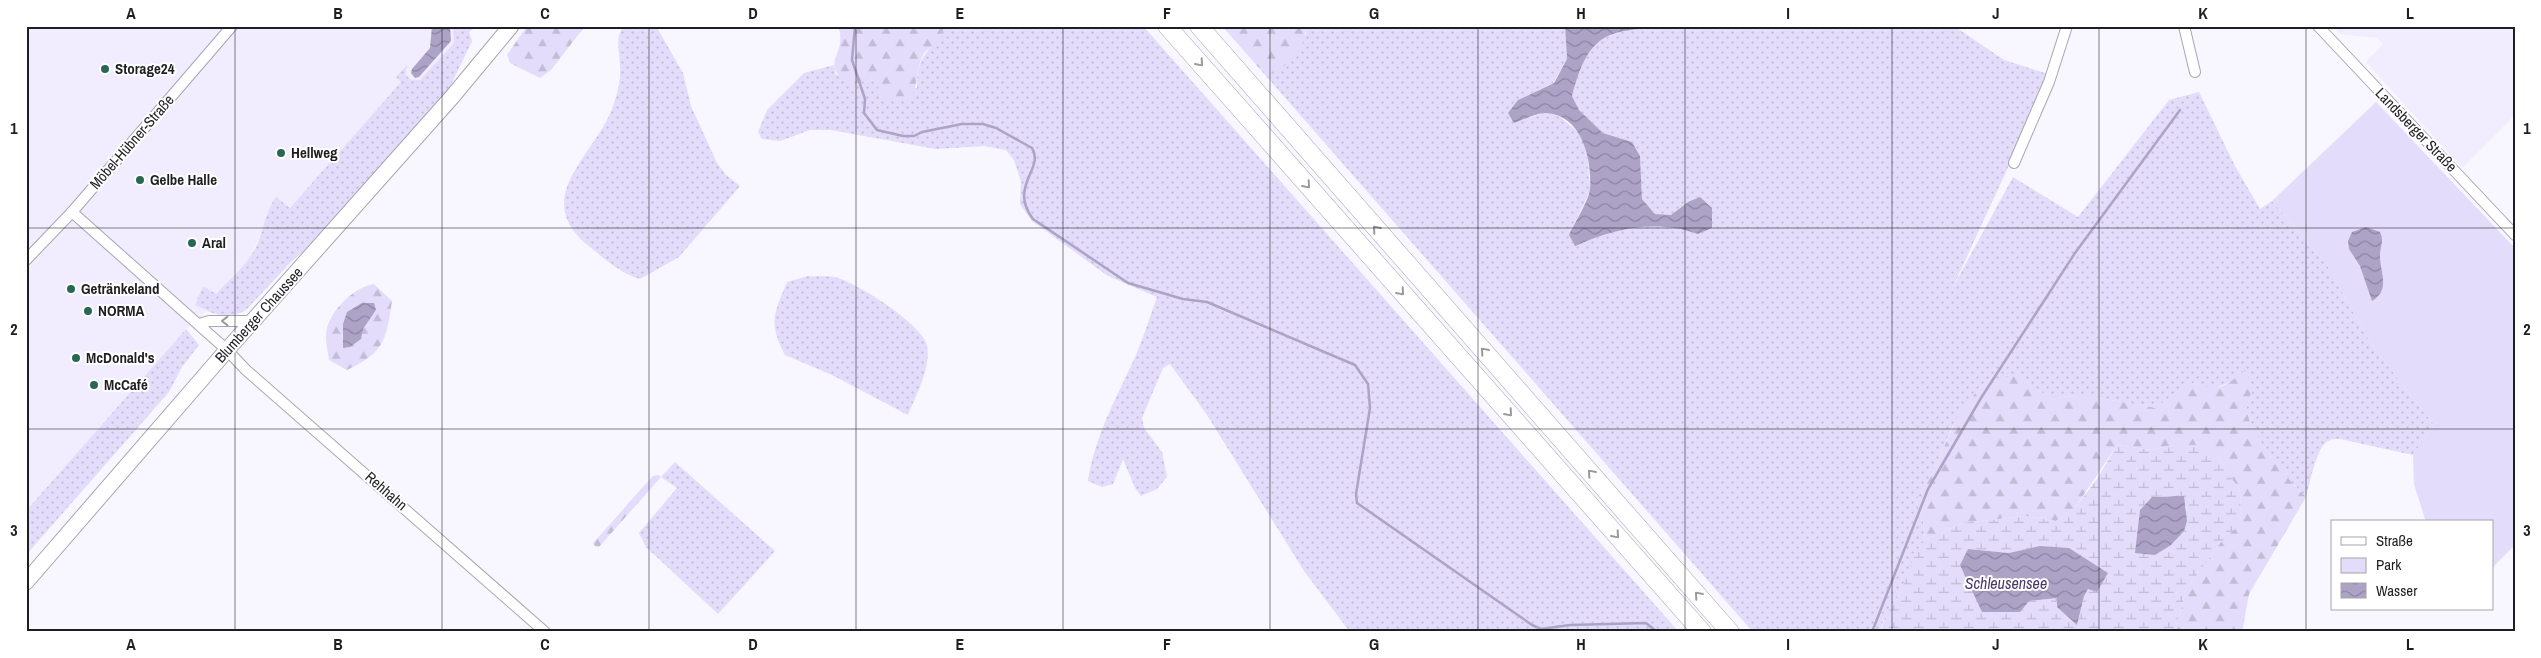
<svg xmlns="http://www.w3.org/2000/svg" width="2541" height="658" font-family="'Archivo Narrow',sans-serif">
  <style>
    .built { fill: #f1edfe }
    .grass { fill: url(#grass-dots) }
    .forest { fill: url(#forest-firs); fill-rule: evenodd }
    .wetland { fill: url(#wetland-marsh); fill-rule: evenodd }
    .park { fill: #e3dcfa }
    .water { fill: url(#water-waves) }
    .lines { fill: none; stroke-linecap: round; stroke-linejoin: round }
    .stream { stroke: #ada3c7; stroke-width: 2.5 }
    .minor-casing { stroke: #a8a6af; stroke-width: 12 }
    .primary-casing { stroke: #a8a6af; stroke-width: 17 }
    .motorway-casing { stroke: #a8a6af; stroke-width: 19 }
    .minor { stroke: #fff; stroke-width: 10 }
    .primary { stroke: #fff; stroke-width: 15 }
    .motorway { stroke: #fff; stroke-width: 18 }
    .oneway { stroke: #9a9a9c }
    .grid { fill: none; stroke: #1f1e22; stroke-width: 1; stroke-opacity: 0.55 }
    .poi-dot { fill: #286754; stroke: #fff; stroke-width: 2 }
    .labels { text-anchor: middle; stroke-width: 4; stroke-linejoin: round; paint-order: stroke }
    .poi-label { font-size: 15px; font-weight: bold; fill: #1f1e22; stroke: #fff; text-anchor: start }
    .street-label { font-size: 15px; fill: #1f1e22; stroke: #fff }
    .water-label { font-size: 16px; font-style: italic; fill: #483869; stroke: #fff }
    .neatline { fill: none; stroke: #1f1e22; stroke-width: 2 }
    .grid-label { font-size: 16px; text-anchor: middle; font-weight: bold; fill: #1f1e22 }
  </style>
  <defs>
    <pattern id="grass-dots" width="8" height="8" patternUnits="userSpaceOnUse" patternTransform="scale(1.25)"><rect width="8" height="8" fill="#e3dcfa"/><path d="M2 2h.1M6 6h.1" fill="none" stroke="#c2bcd6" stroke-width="1.8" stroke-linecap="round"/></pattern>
    <pattern id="forest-firs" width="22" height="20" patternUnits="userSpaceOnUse" patternTransform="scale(1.25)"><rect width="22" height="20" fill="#e3dcfa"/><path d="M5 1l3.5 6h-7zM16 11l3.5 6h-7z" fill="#c2bcd6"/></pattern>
    <pattern id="wetland-marsh" width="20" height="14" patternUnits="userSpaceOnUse" patternTransform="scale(1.25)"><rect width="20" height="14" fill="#e3dcfa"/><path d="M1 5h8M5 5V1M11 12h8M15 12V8" fill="none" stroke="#c2bcd6"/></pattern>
    <pattern id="water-waves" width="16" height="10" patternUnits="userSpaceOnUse" patternTransform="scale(1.25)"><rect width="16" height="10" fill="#ada3c7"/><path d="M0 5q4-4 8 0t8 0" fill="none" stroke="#8c84a1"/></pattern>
  </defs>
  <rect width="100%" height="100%" fill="#f8f6fe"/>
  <g class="built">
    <polygon points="26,26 453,26 454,43 420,80 411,80 405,74 407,66 401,82 290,208 276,197 249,260 216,294 203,286 195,305 207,311 186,329 26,511"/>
    <polygon points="2332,26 2515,26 2515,115 2462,168 2366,62 2383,44 2377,38 2340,34"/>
  </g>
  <g class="grass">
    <path d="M453 26H477L469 32 472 41 449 89 331 226 289 264 246 310C228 321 213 314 195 305L203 286 216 294C230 279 247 265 256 247 264 230 265 212 276 197L290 208 401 82 396 77 407 65 405 74 411 80H420L454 43Z"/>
    <path d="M624 26H656L683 73 691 106 717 163 726 175 740 186 679 257 640 279C620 273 606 260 590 247 526 196 599 154 614 103 618 92 621 78 620 66 620 52 614 39 624 26Z"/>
    <path d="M945 26H1143L1679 632H1350L1304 571 1207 415 1170 364 1163 368 1142 418 1144 428 1162 452 1167 477 1157 489 1141 496 1135 488 1123 459 1113 484 1102 487 1088 481C1095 435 1117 397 1136 355 1144 336 1150 316 1157 297L1108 276 1032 221 1020 204 1021 182 1014 160 1006 150 984 146 936 149 831 130H810L780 141 762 139 758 132 767 110 804 73 834 65 836 75 870 78 877 85 917 88C917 51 930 55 945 26Z"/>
    <path d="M1306 26H1565L1567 59 1553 83 1518 100 1514 123 1545 112 1558 115 1578 132 1587 148 1590 191 1569 235 1575 246C1615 228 1656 219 1698 234L1688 202 1671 215 1655 214 1642 199 1640 156 1632 142 1603 133 1579 110 1572 96C1585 49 1595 30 1648 29L1646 26H1954L2004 60 2048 74 2033 113 1952 289 2013 177 2078 217 2169 100 2199 92 2235 166 2260 209 2272 201 2327 265 2370 342 2434 425 2413 455 2340 439C2336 439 2332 439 2328 441 2316 447 2310 484 2306 497 2289 482 2249 433 2247 411 2246 404 2251 395 2253 388L2231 382 2211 389 2189 382 2156 408 2094 397 2048 396 1953 425 1936 465 1916 501 1923 519 1925 540C1912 558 1909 578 1898 597 1892 609 1882 618 1880 632H1753L1259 68 1277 69 1306 34Z"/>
    <path d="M808 276C817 277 830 275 838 278 858 284 924 325 927 346 931 368 916 395 908 415L832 375 785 355C768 322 774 314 787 282Z"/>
    <polygon points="186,329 199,345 182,367 169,392 26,555 26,511"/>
    <polygon points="675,462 775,551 718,614 646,547 639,533 677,488 661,477"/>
  </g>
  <g class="forest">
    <polygon points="527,26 585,26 551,70 540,78 510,63 507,55"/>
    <path d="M838 26H945C942 32 940 39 936 43 932 47 927 49 924 53 909 80 928 110 881 99L877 85 870 78 850 86C817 60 849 56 838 26Z"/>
    <path d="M1222 26H1306C1306 43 1293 67 1275 69 1270 70 1264 68 1259 68Z"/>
    <path d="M374 284 392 301C386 340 385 352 347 370L329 360C328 353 326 344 326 336 326 314 353 287 374 284ZM376 310 363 329 342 338 347 312Z"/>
    <path d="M2245 370 2253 388C2251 395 2246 404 2247 411 2249 433 2289 482 2306 497L2249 594 2242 632H2175L2186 590 2220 543 2235 528 2241 512 2240 491 2216 455 2174 445 2151 450 2117 445 2075 508 2056 521 2025 516 1963 523 1925 540 1923 519 1916 501 1936 465 1959 413 1979 389 2014 374 2048 396 2094 397 2156 408 2189 382C2217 391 2222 390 2245 370Z"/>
    <path d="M658 475 661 477 599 547 595 546 593 543C614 521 632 498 653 476Z"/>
  </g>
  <path class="wetland" d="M2117 445 2151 450 2174 445H2198L2216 455 2240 491 2241 512 2236 528 2220 543 2186 590 2175 632H1880L1886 615 1899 596 1916 552 1925 540 1963 523 2025 516 2056 521 2075 508 2097 479ZM2168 496 2187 507 2179 535 2171 545 2139 521 2140 510 2152 497ZM2040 546 2088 589 2084 596 2077 625 2057 598 2029 601 1968 549 2009 553Z"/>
  <polygon class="park" points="2376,102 2515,248 2515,545 2492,568 2492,522 2428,522 2425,519 2414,484 2413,455 2434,425 2370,342 2327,265 2272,201"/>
  <g class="water">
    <polygon points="432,26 450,26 451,41 419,77 415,78 411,73 412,69 430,48"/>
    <path d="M1565 26H1646L1649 29C1596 29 1585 49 1572 96L1579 110 1603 133 1632 142 1640 156 1642 199 1655 214 1671 215 1688 202 1700 197 1712 208V228L1698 234C1656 219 1615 228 1575 246L1569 235C1574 224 1589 200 1590 189 1592 161 1583 116 1547 113 1537 112 1524 120 1514 123L1508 113 1518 100 1554 83 1567 59Z"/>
    <path d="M2366 227 2380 232C2385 242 2379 247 2380 258 2381 275 2390 290 2372 301L2360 266 2349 249 2348 241 2352 232Z"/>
    <polygon points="362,303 374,303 376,310 363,329 361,339 350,347 343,348 343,324 347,312"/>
    <polygon points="2184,496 2187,521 2184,531 2171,545 2155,555 2135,553 2140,510 2152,497"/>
    <polygon points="2040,546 2069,548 2108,573 2097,592 2088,589 2084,596 2077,625 2057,607 2057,598 2029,601 2020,612 1982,612 1960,565 1968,549 2009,553"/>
  </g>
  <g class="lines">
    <g class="stream">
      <path d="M855 26 852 60 865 99 864 113 877 130 903 136H914L922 132 962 124H983L996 128 1032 148C1045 169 1008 186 1033 219L1128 283 1183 299 1207 302 1355 365 1368 384 1370 408 1356 494 1357 503 1532 625 1541 629 1570 625 1646 623 1657 632"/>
      <polyline points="1872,632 1928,489 1981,398 2075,253 2180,110"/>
    </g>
    <defs>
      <g id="minor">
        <polyline points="2184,26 2195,72"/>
        <polyline points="2318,26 2515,235"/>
        <polyline points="2014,163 2049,82 2067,26"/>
        <polyline points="72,212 227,350 246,370 545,632"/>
        <polyline points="26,260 72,212 232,26"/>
        <polyline points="199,324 209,321 252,321"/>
      </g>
      <polyline id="primary" points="26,582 227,350 452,97 511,26"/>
      <g id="motorway">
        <polyline points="1167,26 1702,632"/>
        <polyline points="1199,26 1730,632"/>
      </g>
    </defs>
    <use href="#minor" class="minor-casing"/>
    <use href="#primary" class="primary-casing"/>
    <use href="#motorway" class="motorway-casing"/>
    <use href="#minor" class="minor"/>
    <use href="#primary" class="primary"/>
    <use href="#motorway" class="motorway"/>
  </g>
  <defs><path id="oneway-chevron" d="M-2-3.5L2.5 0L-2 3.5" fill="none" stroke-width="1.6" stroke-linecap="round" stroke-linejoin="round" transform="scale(1.25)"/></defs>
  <g class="oneway">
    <use href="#oneway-chevron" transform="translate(1200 63) rotate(49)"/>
    <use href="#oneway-chevron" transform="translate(1307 185) rotate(49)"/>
    <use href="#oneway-chevron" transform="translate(1376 229) rotate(-131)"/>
    <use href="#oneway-chevron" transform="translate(1401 292) rotate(49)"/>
    <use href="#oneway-chevron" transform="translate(225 321) rotate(180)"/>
    <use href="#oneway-chevron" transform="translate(1484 351) rotate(-131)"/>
    <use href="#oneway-chevron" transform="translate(1509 413) rotate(49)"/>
    <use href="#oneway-chevron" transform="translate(1591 473) rotate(-131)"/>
    <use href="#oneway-chevron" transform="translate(1616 535) rotate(49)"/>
    <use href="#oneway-chevron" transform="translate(1698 595) rotate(-131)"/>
  </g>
  <path class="grid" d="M235 26V632M442 26V632M649 26V632M856 26V632M1063 26V632M1270 26V632M1478 26V632M1685 26V632M1892 26V632M2099 26V632M2306 26V632M26 228H2515M26 429H2515"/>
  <g class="poi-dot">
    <circle cx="105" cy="69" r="5"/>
    <circle cx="281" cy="153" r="5"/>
    <circle cx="140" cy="180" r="5"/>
    <circle cx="192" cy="243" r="5"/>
    <circle cx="71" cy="289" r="5"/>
    <circle cx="88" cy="311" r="5"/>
    <circle cx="76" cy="358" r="5"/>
    <circle cx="94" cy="385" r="5"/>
  </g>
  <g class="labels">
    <g class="poi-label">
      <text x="115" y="74">Storage24</text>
      <text x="291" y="158">Hellweg</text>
      <text x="150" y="185">Gelbe Halle</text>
      <text x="202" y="248">Aral</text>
      <text x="81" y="294">Getränkeland</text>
      <text x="98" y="316">NORMA</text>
      <text x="86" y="363">McDonald's</text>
      <text x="104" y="390">McCafé</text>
    </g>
    <g class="street-label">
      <text transform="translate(2416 130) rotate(46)" y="5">Landsberger Straße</text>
      <text transform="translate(132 142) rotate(-49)" y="5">Möbel-Hübner-Straße</text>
      <text transform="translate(259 315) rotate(-48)" y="5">Blumberger Chaussee</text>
      <text transform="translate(386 491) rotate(41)" y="5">Rehhahn</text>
    </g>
    <g class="water-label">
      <text x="2006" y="589">Schleusensee</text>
    </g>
  </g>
  <rect width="2541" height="658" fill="none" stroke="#ffffff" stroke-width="55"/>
  <rect x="2331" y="520" width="162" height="90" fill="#ffffff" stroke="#a5a5a7"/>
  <rect x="2341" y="537" width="25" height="8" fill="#ffffff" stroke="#a5a5a7"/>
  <text x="2376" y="546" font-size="15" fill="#1f1e22">Straße</text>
  <rect x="2341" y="558" width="25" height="15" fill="#e3dcfa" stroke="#a5a5a7"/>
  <text x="2376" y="570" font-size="15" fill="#1f1e22">Park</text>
  <rect x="2341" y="583" width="25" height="15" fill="url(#water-waves)" stroke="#a5a5a7"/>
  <text x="2376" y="596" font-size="15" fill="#1f1e22">Wasser</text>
  <rect x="28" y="28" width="2486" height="602" class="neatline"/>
  <g class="grid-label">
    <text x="131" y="19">A</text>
    <text x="338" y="19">B</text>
    <text x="545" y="19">C</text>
    <text x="753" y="19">D</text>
    <text x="960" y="19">E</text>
    <text x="1167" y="19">F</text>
    <text x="1374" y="19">G</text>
    <text x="1581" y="19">H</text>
    <text x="1788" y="19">I</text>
    <text x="1996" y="19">J</text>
    <text x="2203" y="19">K</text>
    <text x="2410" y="19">L</text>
    <text x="14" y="134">1</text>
    <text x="2527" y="134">1</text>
    <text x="14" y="335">2</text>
    <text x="2527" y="335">2</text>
    <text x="14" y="536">3</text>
    <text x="2527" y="536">3</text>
    <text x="131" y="650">A</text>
    <text x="338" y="650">B</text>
    <text x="545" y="650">C</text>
    <text x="753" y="650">D</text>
    <text x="960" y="650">E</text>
    <text x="1167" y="650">F</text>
    <text x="1374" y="650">G</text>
    <text x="1581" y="650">H</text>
    <text x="1788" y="650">I</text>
    <text x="1996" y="650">J</text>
    <text x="2203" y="650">K</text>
    <text x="2410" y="650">L</text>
  </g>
</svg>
